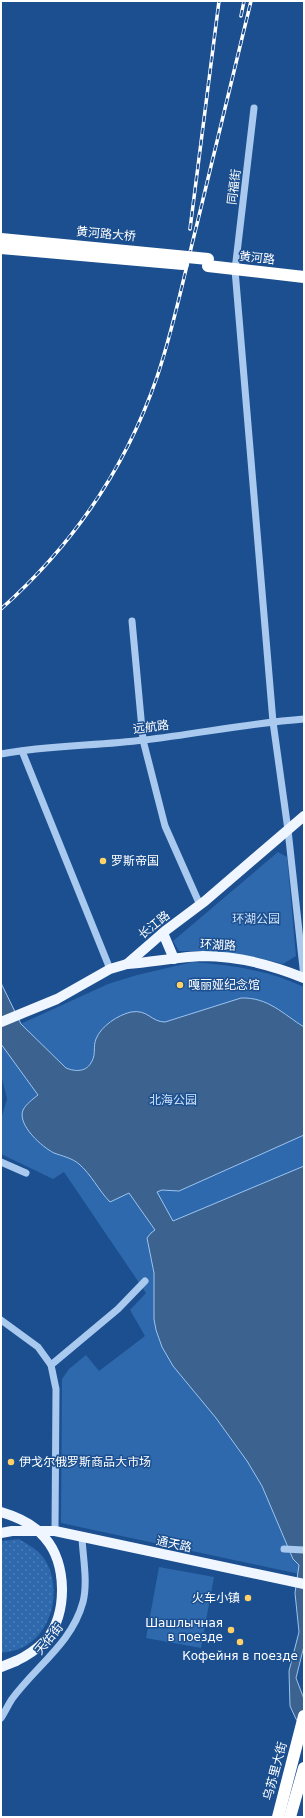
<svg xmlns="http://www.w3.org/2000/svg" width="305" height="1818" font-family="'DejaVu Sans','Noto Sans SC',sans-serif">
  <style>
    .grass { fill: url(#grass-dots) }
    .park { fill: #2e69ad }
    .water { fill: #3c6290; stroke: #9cc4f0 }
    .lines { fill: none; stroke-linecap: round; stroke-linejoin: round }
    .minor { stroke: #a9c9ee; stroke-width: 7 }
    .major { stroke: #f0f6ff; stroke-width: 10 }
    .highway { stroke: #fff; stroke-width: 12 }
    .rail-casing { stroke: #fff; stroke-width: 3.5 }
    .rail { stroke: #1b4f8f; stroke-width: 2; stroke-dasharray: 6; stroke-linecap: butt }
    .major-bridge { stroke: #f0f6ff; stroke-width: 10 }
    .highway-bridge { stroke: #fff; stroke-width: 12 }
    .poi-dot { fill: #ffd166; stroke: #1b4f8f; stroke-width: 1.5 }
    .labels { text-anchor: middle; stroke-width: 3; stroke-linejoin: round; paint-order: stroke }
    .street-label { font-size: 12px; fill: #fff; stroke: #1b4f8f }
    .poi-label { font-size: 12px; fill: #fff; stroke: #1b4f8f; text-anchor: start }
    .park-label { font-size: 12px; fill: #cfe3fa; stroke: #1b4f8f }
  </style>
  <defs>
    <pattern id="grass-dots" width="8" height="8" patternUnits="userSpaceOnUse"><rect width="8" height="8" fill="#2e69ad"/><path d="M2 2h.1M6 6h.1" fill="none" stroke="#4d80b9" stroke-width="1.8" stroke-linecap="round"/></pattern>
  </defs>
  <rect width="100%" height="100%" fill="#1b4f8f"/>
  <path class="grass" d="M19 1539C27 1544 37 1549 43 1557 62 1583 55 1628 27 1645 19 1650 10 1652 1 1653V1541Z"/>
  <g class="park">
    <path d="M278 852 287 857 296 956 283 964C248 954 215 951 179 951L173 941Z"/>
    <path d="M193 962C232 965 268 970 304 987V1575L61 1523 62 1379 69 1369 86 1355 99 1371 145 1336 130 1310 146 1293 64 1172 53 1179 1 1154V1119L7 1099 1 1075V1033L108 984 137 975Z"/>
    <polygon points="159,1567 214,1577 201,1648 146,1638"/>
  </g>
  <path class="water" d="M1 983 21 1024 66 1068C76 1072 87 1072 92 1061 96 1054 93 1046 96 1039 101 1026 118 1015 131 1012 148 1009 151 1022 165 1022L241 998C268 997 283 1014 304 1027V1135L179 1191 162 1190 157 1192 173 1221 304 1166V1646L296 1678 304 1699V1730L296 1719 290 1706 289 1671 299 1632 295 1593 299 1565 293 1559 262 1486 247 1461 216 1418 173 1366 162 1347 156 1330 154 1319V1273L147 1238 151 1233 155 1230 129 1193 110 1202C99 1191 91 1174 79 1164 72 1158 62 1156 54 1153 42 1147 17 1125 23 1110 26 1104 33 1099 38 1095L1 1044Z"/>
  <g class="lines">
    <g class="minor">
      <polyline points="254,108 235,270 273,722 288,830 304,977"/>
      <polyline points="132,621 143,740 165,826 200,905"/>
      <polyline points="22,751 110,969"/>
      <path d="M1 754C48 745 96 746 144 740 197 734 250 723 304 719"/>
      <polyline points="1,1162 26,1173"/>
      <polyline points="1,1320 38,1347 51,1365 56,1389 55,1531"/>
      <polyline points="51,1365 118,1309 145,1281"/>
      <polyline points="284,1549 304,1550"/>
      <path d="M1 1718C5 1712 8 1705 12 1699 36 1666 72 1643 83 1602 88 1582 83 1558 82 1538"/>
    </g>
    <g class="major">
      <polyline points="163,933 174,959"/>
      <path d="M127 964C153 962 178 957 203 956 238 956 272 965 304 978"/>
      <polyline points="1,1022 57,999 110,969 127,964 165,931 205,901 304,816"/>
      <polyline points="1,1533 12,1531 55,1531 304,1584"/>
      <polyline points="1,1667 16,1661"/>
    </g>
    <g class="highway">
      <polyline points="208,266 304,277"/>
      <polyline points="278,1817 304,1716"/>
      <polyline points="290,1817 304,1768"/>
    </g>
    <defs>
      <g id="rail">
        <polyline points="241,16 244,1"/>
        <polyline points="190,229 219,1"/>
        <path d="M1 609C72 546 126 467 157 377 174 327 184 275 197 224 215 149 233 75 251 1"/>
      </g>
    </defs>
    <use href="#rail" class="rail-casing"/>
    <use href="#rail" class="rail"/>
    <path class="major-bridge" d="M1 1512C18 1517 34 1524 45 1538 67 1563 68 1614 46 1640 37 1649 27 1656 16 1661"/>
    <g class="highway-bridge">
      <polyline points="1,239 208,259"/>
      <polyline points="1,248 183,264"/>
    </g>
  </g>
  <g class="poi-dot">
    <circle cx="103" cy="861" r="4"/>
    <circle cx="180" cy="985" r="4"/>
    <circle cx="11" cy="1462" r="4"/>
    <circle cx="248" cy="1598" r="4"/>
    <circle cx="231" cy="1630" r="4"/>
    <circle cx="240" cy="1642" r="4"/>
  </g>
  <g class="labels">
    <g class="street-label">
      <text transform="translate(234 187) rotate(-83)" y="4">同福街</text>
      <text transform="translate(106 234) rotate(5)" y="4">黄河路大桥</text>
      <text transform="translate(257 258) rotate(6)" y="4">黄河路</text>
      <text transform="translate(151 727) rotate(-7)" y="4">远航路</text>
      <text transform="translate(154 925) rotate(-39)" y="4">长江路</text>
      <text transform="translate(218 945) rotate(3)" y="4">环湖路</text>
      <text transform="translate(174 1544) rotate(12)" y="4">通天路</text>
      <text transform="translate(49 1639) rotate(-51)" y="4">天佑街</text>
      <text transform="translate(275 1771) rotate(-75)" y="4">乌苏里大街</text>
    </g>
    <g class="poi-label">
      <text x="111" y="865">罗斯帝国</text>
      <text x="188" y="989">嘎丽娅纪念馆</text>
      <text x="19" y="1466">伊戈尔俄罗斯商品大市场</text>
      <text x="240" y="1602" text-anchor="end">火车小镇</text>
      <text x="223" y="1627" text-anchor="end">Шашлычная<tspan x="223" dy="14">в поезде</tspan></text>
      <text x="240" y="1660" text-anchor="middle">Кофейня в поезде</text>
    </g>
    <g class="park-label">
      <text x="256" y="923">环湖公园</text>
      <text x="173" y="1104">北海公园</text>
    </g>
  </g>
  <rect width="305" height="1818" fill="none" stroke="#ffffff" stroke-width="4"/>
</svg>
